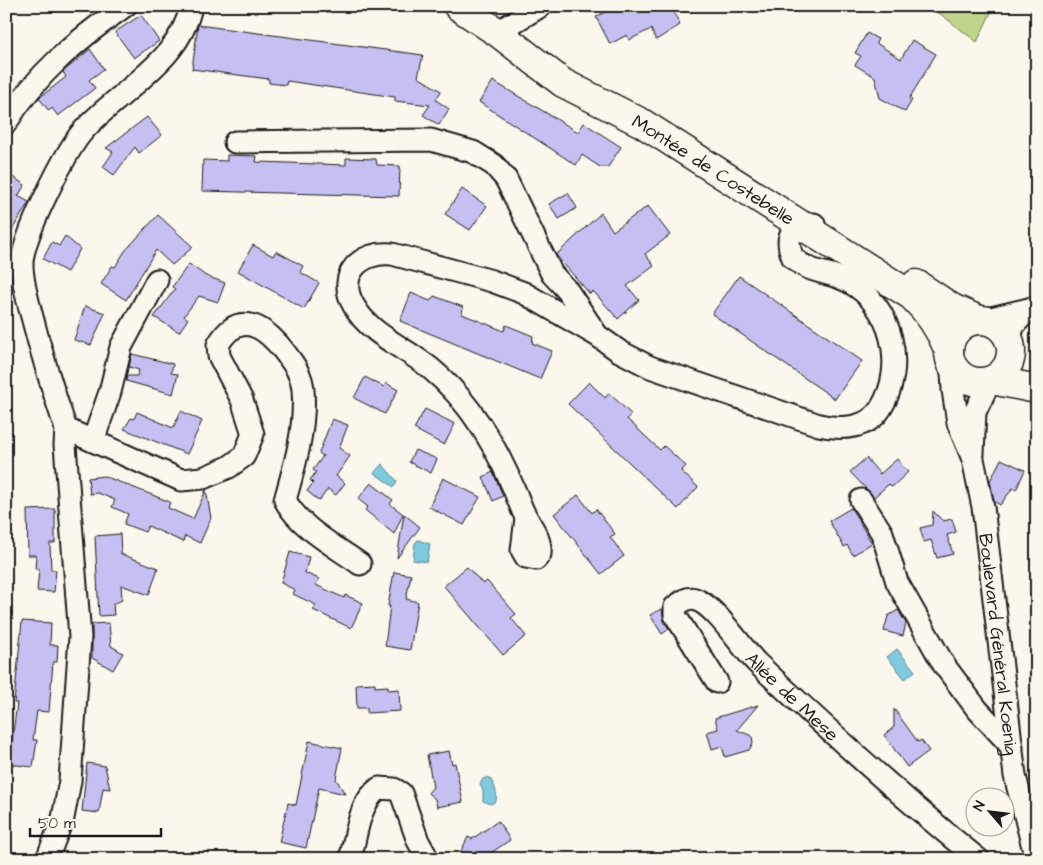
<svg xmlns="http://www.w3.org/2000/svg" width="1043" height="865" font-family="'Architects Daughter',sans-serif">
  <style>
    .green { fill: #bfd58b; stroke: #6e7854 }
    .water { fill: #7fcadf; stroke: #578491 }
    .building { fill: #c6c0f2; stroke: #1c1c1c }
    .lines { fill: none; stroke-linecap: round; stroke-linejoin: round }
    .minor-casing { stroke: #1c1c1c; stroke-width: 25 }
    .major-casing { stroke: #1c1c1c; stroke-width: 31 }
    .minor { stroke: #fbf7ec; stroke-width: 21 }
    .major { stroke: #fbf7ec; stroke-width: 28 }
    .labels { text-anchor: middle; stroke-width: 5; stroke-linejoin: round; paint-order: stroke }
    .street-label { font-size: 19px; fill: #1c1c1c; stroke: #fbf7ec }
  </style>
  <rect width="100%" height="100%" fill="#fbf7ec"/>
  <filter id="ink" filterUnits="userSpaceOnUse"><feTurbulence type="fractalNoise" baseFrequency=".02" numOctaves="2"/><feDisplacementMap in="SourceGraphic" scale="10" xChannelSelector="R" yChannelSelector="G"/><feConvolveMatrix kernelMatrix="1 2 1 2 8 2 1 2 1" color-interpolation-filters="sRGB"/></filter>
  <g filter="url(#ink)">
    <polygon class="green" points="930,6 994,6 977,42"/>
    <g class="water">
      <polygon points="382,464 397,481 394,487 374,473"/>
      <polygon points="418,540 430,544 427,562 413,560 415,543"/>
      <polygon points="897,649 915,671 905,679 887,657"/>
      <path d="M488 777C494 781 498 795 496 801L491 804 483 801V791L480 784 483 779Z"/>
    </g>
    <g class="building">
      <polygon points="616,6 671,6 680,25 656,40 651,29 629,40 627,35 610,44 596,17"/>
      <polygon points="141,15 159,41 134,58 115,32"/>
      <polygon points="198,25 423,55 418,77 441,91 436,100 449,109 439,125 423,115 430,105 395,101 395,97 287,81 286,85 269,83 269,79 192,69"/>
      <polygon points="867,33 878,39 876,43 901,59 912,40 936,54 909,99 912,100 905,112 880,98 875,77 855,65 861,56 855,53"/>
      <polygon points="90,49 104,69 89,80 95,88 58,116 52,108 49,111 39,98 66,77 63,72"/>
      <polygon points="493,81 578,132 584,123 621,147 608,167 600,167 582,155 576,165 479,102"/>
      <polygon points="147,117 162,135 139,153 135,147 114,175 103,167 113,152 106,148"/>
      <polygon points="227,155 257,156 256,162 289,163 346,165 346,158 376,159 377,165 400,166 399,196 202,191 203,160 227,161"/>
      <polygon points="6,176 12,180 13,177 25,185 18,196 29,202 6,240"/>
      <polygon points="462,189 487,206 470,230 445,214"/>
      <polygon points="568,193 577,208 559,219 549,204"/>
      <polygon points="648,206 670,235 645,254 654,266 627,286 639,300 618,319 593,291 590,294 556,255 601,213 613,231"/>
      <polygon points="158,215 193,247 172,265 156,250 126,300 101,284 112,266 115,267 125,251"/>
      <polygon points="65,236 80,249 67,272 43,259 52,242 59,246"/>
      <polygon points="253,245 273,256 276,251 303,266 300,272 319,283 304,309 238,271"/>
      <polygon points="189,264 206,276 225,283 218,302 199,296 184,316 188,319 179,332 154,317 175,289 172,287"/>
      <polygon points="739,276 862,361 835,399 712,314"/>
      <polygon points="411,293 430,301 434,296 463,307 462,314 504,331 506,325 533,336 532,343 552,351 540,379 400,321"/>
      <polygon points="85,306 105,313 91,345 74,340"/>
      <polygon points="132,354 173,364 171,373 178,374 173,394 126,381 127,376 137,376 139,370 129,367"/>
      <polygon points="365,377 384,387 386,383 398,390 385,414 354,398"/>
      <polygon points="589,382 605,398 609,393 631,414 627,419 660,450 664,446 686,466 681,471 698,487 678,509 568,404"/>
      <polygon points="425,409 455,424 444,445 414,429"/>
      <polygon points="181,411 202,421 187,454 124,429 131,418 134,419 137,412 173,428"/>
      <polygon points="332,419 348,425 339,448 350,456 336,476 345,483 336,495 328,489 319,501 307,491 313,483 310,480 316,472 313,470 323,456 319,453"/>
      <polygon points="415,450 437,459 431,473 409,462"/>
      <polygon points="866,458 880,474 897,459 908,472 892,487 889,484 874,497 850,472"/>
      <polygon points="1001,459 1025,470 1016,490 1013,488 1000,505 994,501 990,481"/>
      <polygon points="493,472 503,496 493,501 483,477"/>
      <polygon points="104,476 170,502 168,508 193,519 206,490 211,518 200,543 185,536 183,542 148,526 145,532 124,524 128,514 112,507 115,500 98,493 90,494 88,478"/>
      <polygon points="443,478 480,497 464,525 429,507"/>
      <polygon points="371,483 393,500 390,504 403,514 394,534 365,510 368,507 358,499"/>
      <polygon points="578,495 592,513 596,509 615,534 610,537 624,556 601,574 554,514"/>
      <polygon points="851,508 872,543 853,555 847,545 844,547 829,521"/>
      <polygon points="55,509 55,543 50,543 51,570 56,570 54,592 37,591 39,569 35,569 36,555 28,555 27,510"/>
      <polygon points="933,511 943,521 952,519 956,532 947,535 953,554 937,558 931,540 924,542 920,528 932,525"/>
      <polygon points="404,514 420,527 397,558"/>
      <polygon points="120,534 121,554 158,568 149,595 121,585 122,600 113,604 114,615 99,616 95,536"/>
      <polygon points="290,552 309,557 305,573 319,579 316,585 344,598 345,595 363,603 351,628 313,610 316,605 293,594 295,590 281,583"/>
      <polygon points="467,567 483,584 487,581 516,614 511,618 526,636 503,655 444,586"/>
      <polygon points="394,572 411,575 406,599 418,602 410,650 385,646 390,606 388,606"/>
      <polygon points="662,609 664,621 669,629 662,634 650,615"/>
      <polygon points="898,610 906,623 903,636 884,631 888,616"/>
      <polygon points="22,621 51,623 50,645 58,645 57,662 53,662 49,712 37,711 33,740 37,740 33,767 9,764 17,703 14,703"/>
      <polygon points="109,623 111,646 123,653 113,670 92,658 92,624"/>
      <polygon points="375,683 375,687 388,686 388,690 399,689 400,711 367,713 367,708 357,708 356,684"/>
      <polygon points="758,705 737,730 752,736 753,743 749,750 725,757 722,746 712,749 707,732 718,729 715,718"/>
      <polygon points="894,709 918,742 921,740 929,751 907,767 884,735 894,727"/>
      <polygon points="309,741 342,748 336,779 345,794 319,788 306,848 279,842 288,803 296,805"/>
      <polygon points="449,751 452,764 455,763 463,802 437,807 435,799 428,793 433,787 427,755"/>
      <polygon points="87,763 105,766 110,789 103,788 99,813 82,811"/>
      <polygon points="498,821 510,840 482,859 457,859 468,837 472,839"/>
    </g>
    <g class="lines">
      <defs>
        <g id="minor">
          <polyline points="497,32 541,6"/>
          <path d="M6 123C36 74 78 39 125 6"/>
          <polyline points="235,142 431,140 473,152 494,165 506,179 552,274 567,290 595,332"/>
          <polyline points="983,320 1037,307"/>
          <polyline points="1009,339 1014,325 1029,309"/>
          <path id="s1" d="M954 368 952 373 953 390 958 423 973 459 983 507 1015 776 1036 859"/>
          <path d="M66 429 181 480 203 478 229 467 244 456 253 434 242 400 219 356 218 345C238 310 263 325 283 350 293 363 302 374 303 390 306 427 295 465 285 500 300 528 335 546 360 564"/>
          <polyline points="93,441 110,392 121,347 157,280"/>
          <polyline points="973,454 975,412 990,381"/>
          <polyline points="861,500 882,533 897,582 944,665 977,709 1012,747"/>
          <path d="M526 518 522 550 526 557 536 559 540 554C542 537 528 523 522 509 502 456 474 404 430 368 406 348 369 334 354 306 336 275 360 251 392 254L492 281 524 293 598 336 619 351 650 367 819 425C841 430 868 429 881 408 907 366 892 305 849 282 828 270 814 276 793 258 787 244 787 234 799 224H814"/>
          <path id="s2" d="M717 682 675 615V607C681 603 687 596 695 599 717 607 741 648 758 664 830 732 902 798 978 859"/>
          <path d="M47 859 63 818 70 781 80 637 65 445 66 429C53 391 41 352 31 313 27 297 22 281 22 264 22 238 63 158 79 136 90 121 106 109 120 97 150 71 183 47 191 6"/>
          <path d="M350 859C357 835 358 804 379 788L394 789 401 793 418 841 428 859"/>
        </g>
        <g id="major">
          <path id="s3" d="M458 6 497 32 563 83 642 123 912 296C929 312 940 329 949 351"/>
          <polyline points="916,284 952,308 979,320"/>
          <circle cx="980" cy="351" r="31"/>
          <polyline points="992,380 1037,389"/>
        </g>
      </defs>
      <use href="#minor" class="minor-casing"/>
      <use href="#major" class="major-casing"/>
      <use href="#minor" class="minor"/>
      <use href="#major" class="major"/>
    </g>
  </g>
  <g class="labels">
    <g class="street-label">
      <text dy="7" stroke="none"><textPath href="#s3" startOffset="304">Montée de Costebelle</textPath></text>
      <text dy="7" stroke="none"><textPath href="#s1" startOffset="282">Boulevard Général Koenig</textPath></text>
      <text dy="7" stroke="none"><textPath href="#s2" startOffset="248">Allée de Mese</textPath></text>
    </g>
  </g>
  <rect width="1043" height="865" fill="none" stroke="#fbf7ec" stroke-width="25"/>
  <rect x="12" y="12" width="1018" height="840" fill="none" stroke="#1c1c1c" stroke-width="2" filter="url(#ink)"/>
  <g transform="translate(990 812) rotate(298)"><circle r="24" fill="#fbf7ec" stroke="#a29f99"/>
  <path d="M0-4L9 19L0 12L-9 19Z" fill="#1c1c1c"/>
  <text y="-8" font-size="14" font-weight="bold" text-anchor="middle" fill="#1c1c1c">N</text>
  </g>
  <path d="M30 828v8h131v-8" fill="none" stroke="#1c1c1c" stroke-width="2.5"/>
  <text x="38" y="828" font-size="15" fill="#1c1c1c" stroke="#fbf7ec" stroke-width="4" paint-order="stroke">50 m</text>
</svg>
